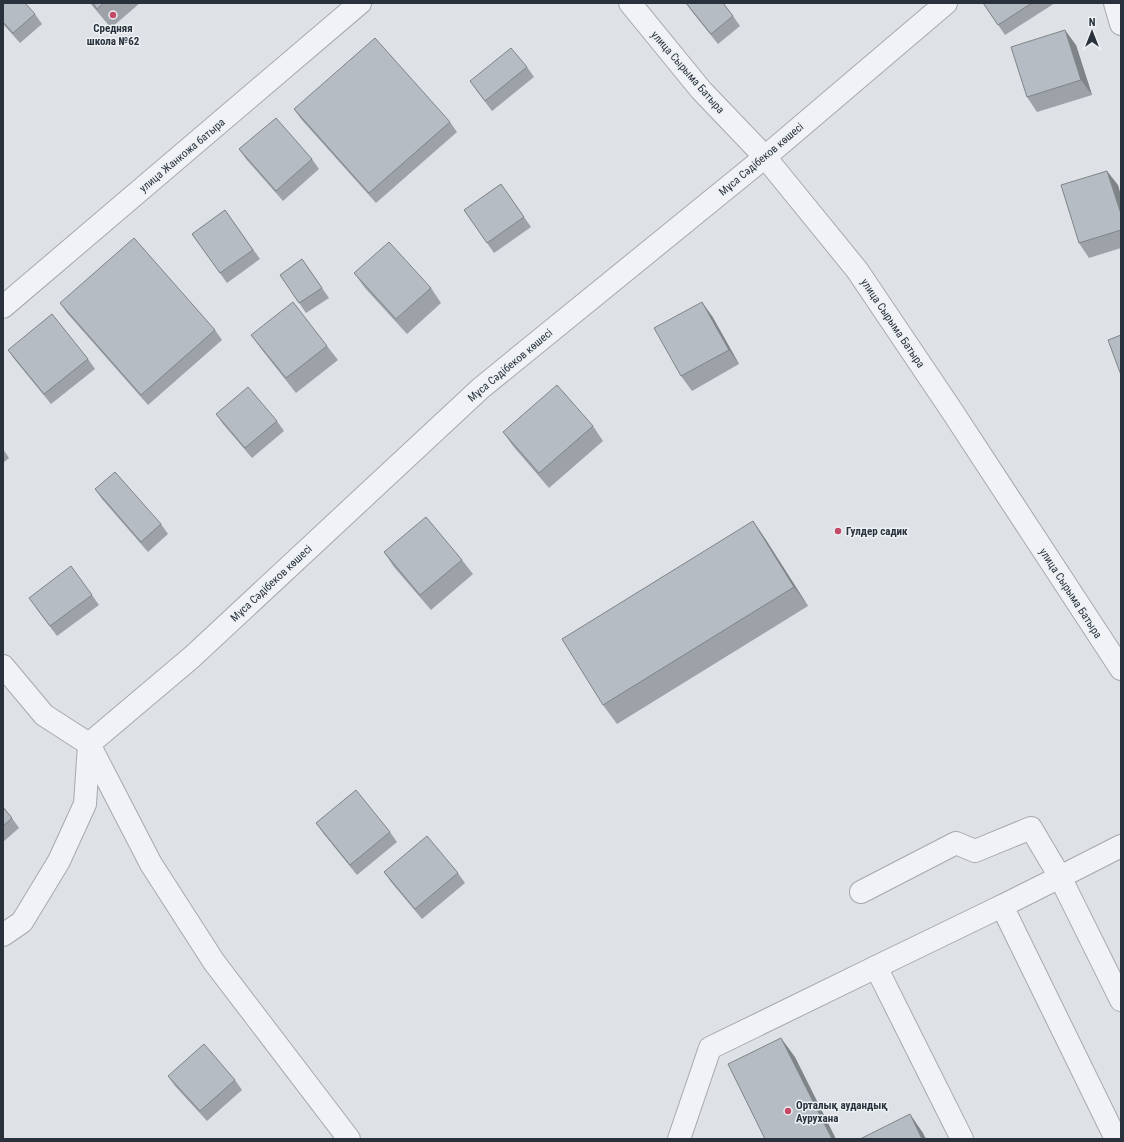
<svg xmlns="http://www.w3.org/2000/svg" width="1124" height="1142" font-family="'Roboto Condensed',sans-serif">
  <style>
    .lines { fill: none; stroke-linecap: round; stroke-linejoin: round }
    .minor-casing { stroke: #a4a9b0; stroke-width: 24 }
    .tertiary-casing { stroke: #a4a9b0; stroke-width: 24 }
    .minor { stroke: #f0f2f5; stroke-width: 22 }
    .tertiary { stroke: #f0f2f5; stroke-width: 22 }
    .wall { fill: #9da2a8 }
    .shaded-wall { fill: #7f8488 }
    .building { fill: #b6bcc3; stroke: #7f8488 }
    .poi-dot { fill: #c34b68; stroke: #edf1f4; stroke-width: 1.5 }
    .labels { text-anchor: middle; stroke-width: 3; stroke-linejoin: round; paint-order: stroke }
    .poi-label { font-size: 11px; font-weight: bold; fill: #28313c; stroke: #edf1f4; text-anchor: start }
    .street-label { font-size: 11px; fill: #28313c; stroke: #edf1f4 }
  </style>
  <rect width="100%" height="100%" fill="#dee2e6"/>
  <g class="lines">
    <defs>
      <g id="minor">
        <polyline points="1115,3 1121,24"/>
        <polyline points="3,307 360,3"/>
        <polyline points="3,666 44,715 89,744"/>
        <polyline points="89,744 192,657 481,388 765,157 946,3"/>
        <polyline points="89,744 151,864 214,962 349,1139"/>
        <polyline points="861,892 956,843 975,851 1031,828 1060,877 1121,846"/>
        <polyline points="1002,906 1060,877 1121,1000"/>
        <polyline points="3,935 22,922 59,861 85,804 89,745"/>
        <polyline points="876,967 1002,906 1116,1139"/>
        <polyline points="679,1139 710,1048 876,967 962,1139"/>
      </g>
      <polyline id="tertiary" points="630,3 701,90 765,157 857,270 952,411 1121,669"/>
    </defs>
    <use href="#minor" class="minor-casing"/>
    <use href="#tertiary" class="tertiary-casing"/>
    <use href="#minor" class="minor"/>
    <use href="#tertiary" class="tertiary"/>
  </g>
  <g class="wall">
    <polygon points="3,3 35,14 42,24 20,43 3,24"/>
    <polygon points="90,3 140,3 111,28"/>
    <polygon points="686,3 733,16 740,26 718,44 693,13"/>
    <polygon points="983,3 1055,3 1005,35"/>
    <polygon points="1076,45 1092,95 1037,112 1027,97"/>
    <polygon points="527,67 534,77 492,111 477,91 470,81"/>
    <polygon points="294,109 450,122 457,132 376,203 301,119"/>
    <polygon points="239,149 312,159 319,169 283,201 246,159"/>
    <polygon points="501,184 531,227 494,253 464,210"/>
    <polygon points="1118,185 1121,196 1121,248 1089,258 1079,243"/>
    <polygon points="225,210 260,259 227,283 192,234"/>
    <polygon points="302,259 329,298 306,313 280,275"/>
    <polygon points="354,273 431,288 441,303 407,334 365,288"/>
    <polygon points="60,303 215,330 222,340 148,405 67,313"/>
    <polygon points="712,316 739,364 692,391 681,376"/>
    <polygon points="251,335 327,346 338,360 296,393 262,350"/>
    <polygon points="8,350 88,359 95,369 51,404 15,360"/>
    <polygon points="216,414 277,421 284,431 252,458 223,424"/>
    <polygon points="593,426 603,441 549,488 513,446 503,432"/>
    <polygon points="3,449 9,458 3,463"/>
    <polygon points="95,489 161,524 168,534 148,552 102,499"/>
    <polygon points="753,521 766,540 808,606 617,724 603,705"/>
    <polygon points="384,552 462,560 473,574 431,610 394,567"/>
    <polygon points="92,595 99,605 57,636 36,608"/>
    <polygon points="3,807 12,818 19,828 3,842"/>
    <polygon points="316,823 390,832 397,842 357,875 323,833"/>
    <polygon points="384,872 458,873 465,883 422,919 391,882"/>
    <polygon points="168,1076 235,1080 242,1090 207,1121 175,1086"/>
  </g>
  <g class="shaded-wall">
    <polygon points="1065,30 1076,45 1092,95 1081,80"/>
    <polygon points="1107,171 1118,185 1121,196 1121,214"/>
    <polygon points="702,302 712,316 739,364 729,350"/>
    <polygon points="753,521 766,540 808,606 794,587"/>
    <polygon points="781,1038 795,1057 836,1139 832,1139"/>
    <polygon points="910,1114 923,1133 926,1139 922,1139"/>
  </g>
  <g class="building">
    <polygon points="3,3 25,3 35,14 13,33 3,22"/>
    <polygon points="93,3 104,3 97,9"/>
    <polygon points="686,3 723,3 733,16 711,34"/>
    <polygon points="983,3 1032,3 998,25"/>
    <polygon points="1065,30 1081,80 1027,97 1011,47"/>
    <polygon points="375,38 450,122 369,193 294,109"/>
    <polygon points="511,48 527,67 485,101 470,81"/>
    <polygon points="276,118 312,159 276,191 239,149"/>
    <polygon points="1107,171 1121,214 1121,230 1079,243 1061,185"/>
    <polygon points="501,184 524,217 487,243 464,210"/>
    <polygon points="225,210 253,250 220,273 192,234"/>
    <polygon points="134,238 215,330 141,395 60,303"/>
    <polygon points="389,242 431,288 396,319 354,273"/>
    <polygon points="302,259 322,288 299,303 280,275"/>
    <polygon points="293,302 327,346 286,378 251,335"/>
    <polygon points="702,302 729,350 681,376 654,328"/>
    <polygon points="52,314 88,359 44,394 8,350"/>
    <polygon points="1121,335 1121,375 1108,340"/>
    <polygon points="557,385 593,426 539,473 503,432"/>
    <polygon points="248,387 277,421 245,448 216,414"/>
    <polygon points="115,472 161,524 141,542 95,489"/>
    <polygon points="426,517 462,560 420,595 384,552"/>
    <polygon points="753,521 794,587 603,705 562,639"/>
    <polygon points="71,566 92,595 50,626 29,598"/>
    <polygon points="356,790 390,832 350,865 316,823"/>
    <polygon points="3,807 12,818 3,826"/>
    <polygon points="427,836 458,873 415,909 384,872"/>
    <polygon points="781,1038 832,1139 765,1139 728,1064"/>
    <polygon points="204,1044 235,1080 200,1111 168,1076"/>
    <polygon points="910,1114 922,1139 860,1139"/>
  </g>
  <g class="poi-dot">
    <circle cx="113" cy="15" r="4"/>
    <circle cx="838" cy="531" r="4"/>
    <circle cx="788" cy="1111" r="4"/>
  </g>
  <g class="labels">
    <g class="poi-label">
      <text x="113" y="32" text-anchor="middle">Средняя<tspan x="113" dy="13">школа №62</tspan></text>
      <text x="846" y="535">Гулдер садик</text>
      <text x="796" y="1109">Орталық аудандық<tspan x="796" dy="13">Аурухана</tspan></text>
    </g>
    <g class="street-label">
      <text transform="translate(688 72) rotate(49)" y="4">улица Сырыма Батыра</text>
      <text transform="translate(182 155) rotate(-40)" y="4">улица Жанкожа батыра</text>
      <text transform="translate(761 159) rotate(-40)" y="4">Мұса Сәдібеков көшесі</text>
      <text transform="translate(893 323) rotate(56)" y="4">улица Сырыма Батыра</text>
      <text transform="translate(510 365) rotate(-40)" y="4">Мұса Сәдібеков көшесі</text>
      <text transform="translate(271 583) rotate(-43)" y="4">Мұса Сәдібеков көшесі</text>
      <text transform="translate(1071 593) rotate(57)" y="4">улица Сырыма Батыра</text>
    </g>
  </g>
  <rect width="1124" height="1142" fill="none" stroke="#28313c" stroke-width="8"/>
  <g transform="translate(1092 32)" stroke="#edf1f4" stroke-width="3" paint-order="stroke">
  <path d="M0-3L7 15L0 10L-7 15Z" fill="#28313c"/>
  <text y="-6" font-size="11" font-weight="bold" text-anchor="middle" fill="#28313c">N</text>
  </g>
</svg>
